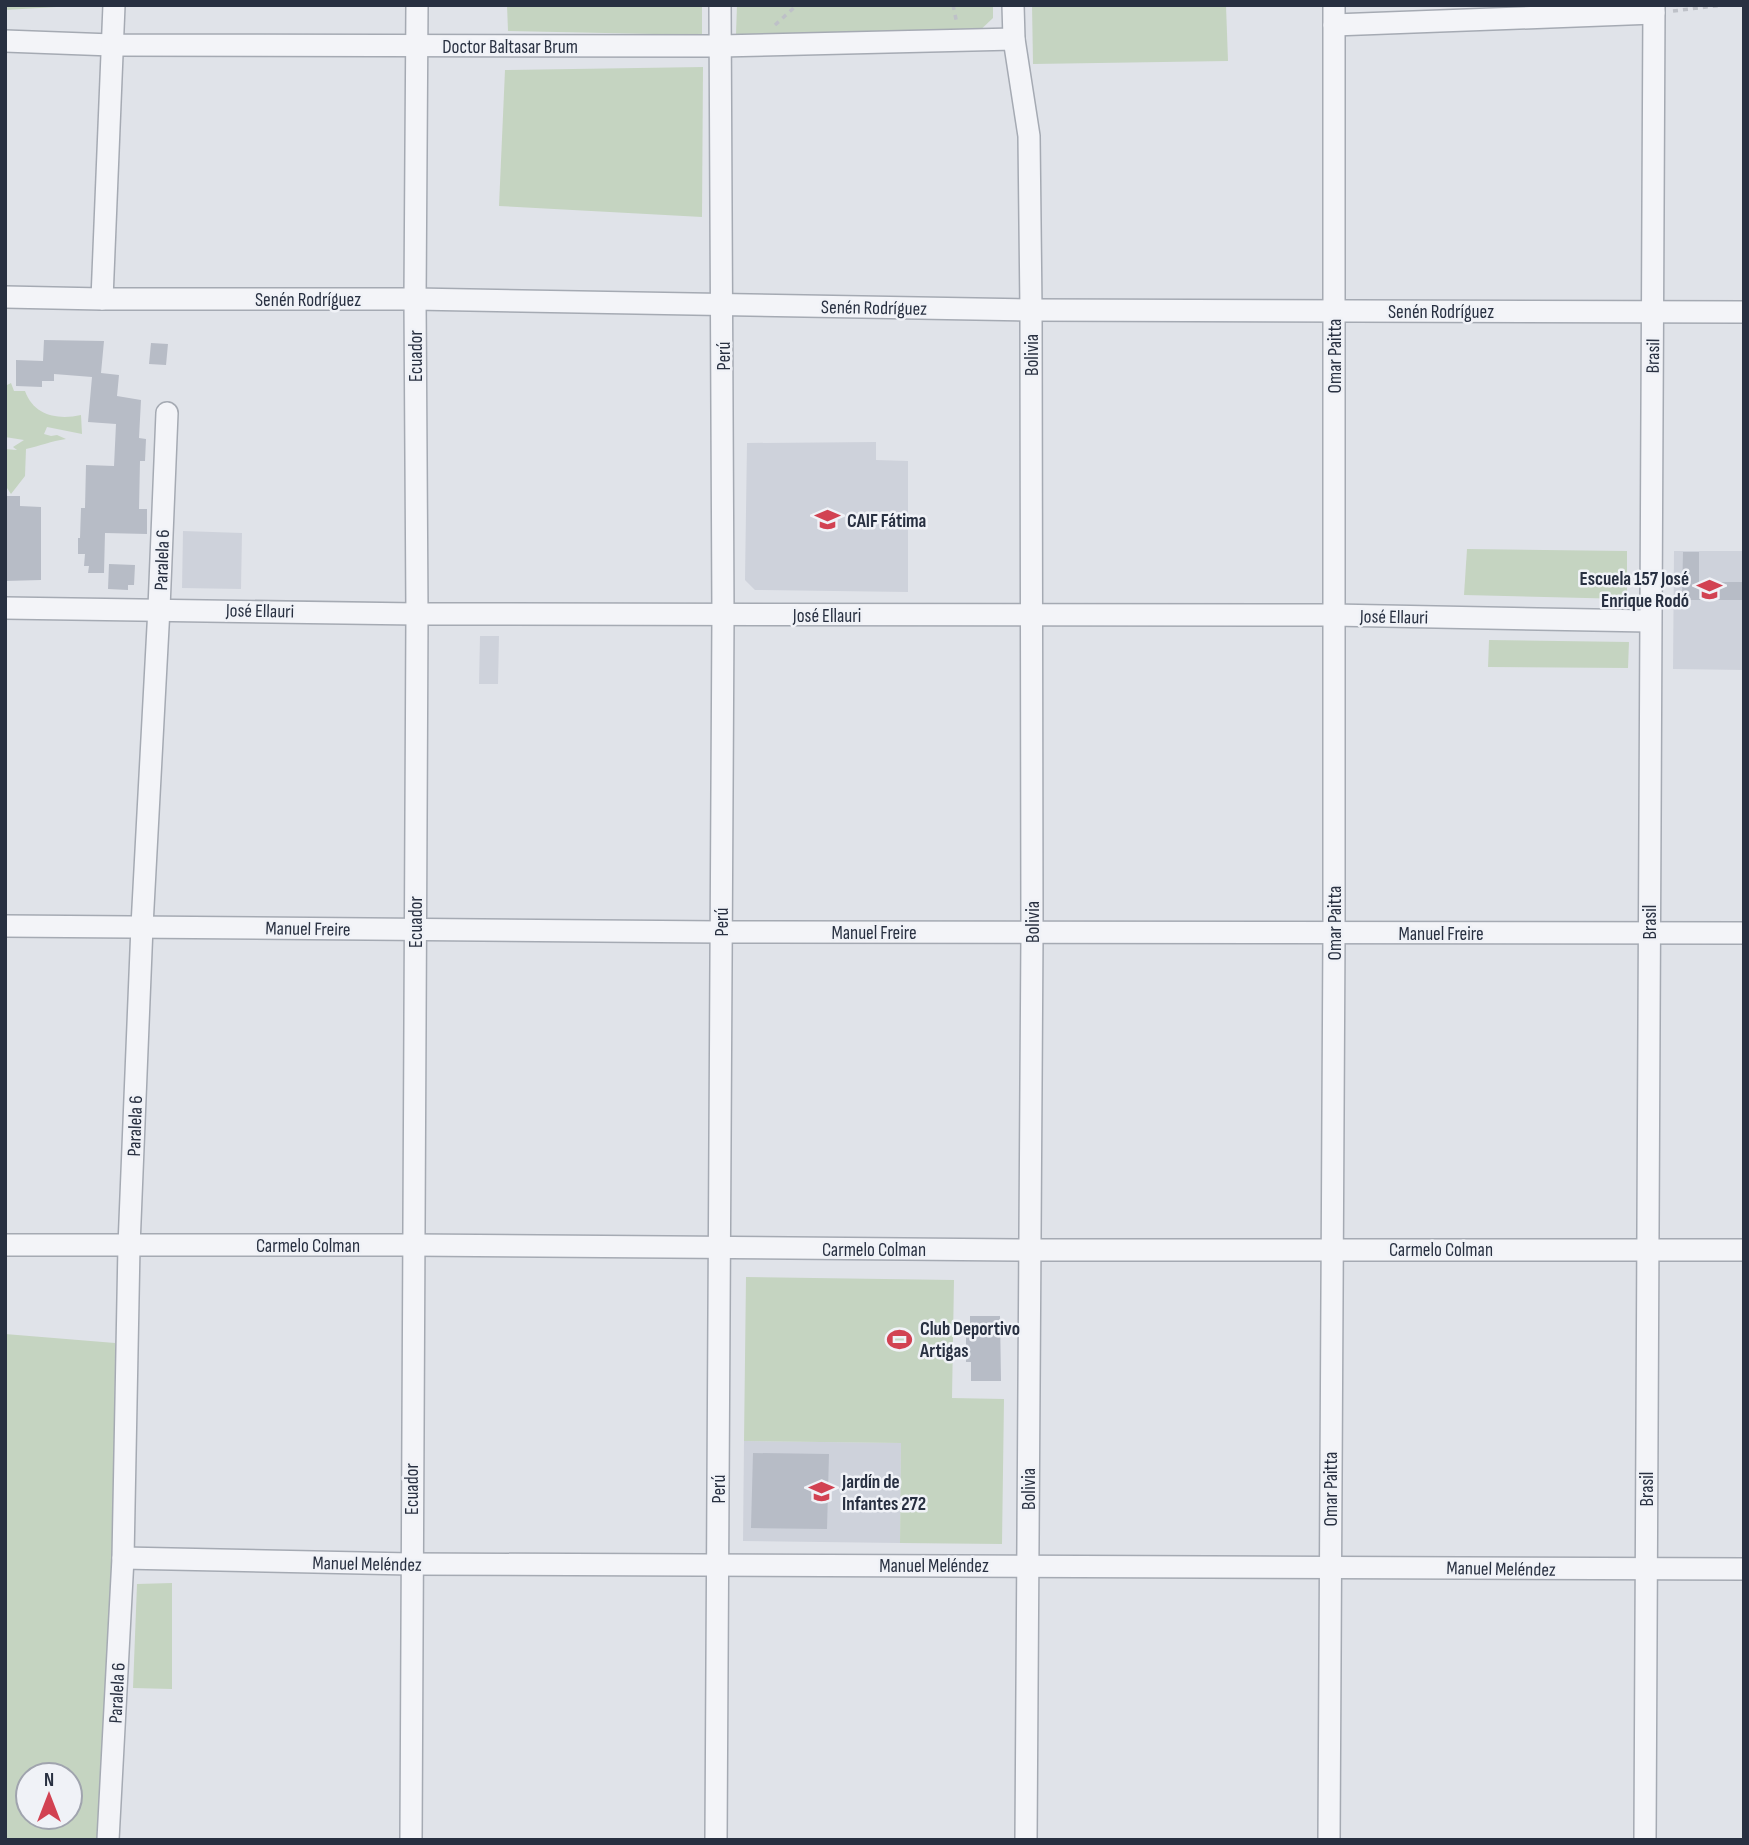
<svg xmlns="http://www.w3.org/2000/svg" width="1749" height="1845" font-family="'Sofia Sans Condensed',sans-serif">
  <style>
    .built { fill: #ced2db }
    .green { fill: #c5d4c1; fill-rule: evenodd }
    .building { fill: #b7bcc6 }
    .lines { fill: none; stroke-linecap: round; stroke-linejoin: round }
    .minor-casing { stroke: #a5aab3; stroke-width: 24 }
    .path { stroke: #bec1c8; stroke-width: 3.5; stroke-dasharray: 5 5; stroke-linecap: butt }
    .minor { stroke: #f3f4f8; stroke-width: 21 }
    .labels { text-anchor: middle; stroke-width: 5; stroke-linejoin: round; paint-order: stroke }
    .street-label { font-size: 19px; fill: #283041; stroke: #f0f2f7 }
    .poi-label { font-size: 19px; font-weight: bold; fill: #283041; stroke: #f0f2f7; text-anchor: start }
  </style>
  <rect width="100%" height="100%" fill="#e0e3e9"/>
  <g class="built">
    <polygon points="876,442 876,460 908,461 908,592 755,590 745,580 747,443"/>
    <polygon points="183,531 242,533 241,589 182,588"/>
    <polygon points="1674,551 1744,551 1744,670 1673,669"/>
    <polygon points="480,636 499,636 498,684 479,684"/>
    <polygon points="744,1441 901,1443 900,1543 743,1541"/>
  </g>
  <g class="green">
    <polygon points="5,5 91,5 5,10"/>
    <polygon points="507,5 702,5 702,35 508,31"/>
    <polygon points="737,5 993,5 993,18 974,36 736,34"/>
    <polygon points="1032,5 1226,5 1228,61 1033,64"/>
    <polygon points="703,67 702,217 499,206 505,70"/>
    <path d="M11 383 14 391H25C34 416 58 420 81 415L82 434 47 427 44 434 51 436 57 435 66 439C51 441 40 446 26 449L25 476 11 494 5 485V449L17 450 13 447 24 440 5 437V386Z"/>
    <polygon points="1467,549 1627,551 1627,599 1464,595"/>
    <polygon points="1489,640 1629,642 1628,668 1488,667"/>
    <polygon points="746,1277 954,1280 952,1398 1004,1399 1002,1544 900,1543 901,1443 744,1441"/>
    <path d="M5 1334 115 1343 114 1559 102 1840H5ZM28 1775H70V1817H28Z"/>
    <polygon points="172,1583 172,1689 133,1688 137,1584"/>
  </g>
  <g class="building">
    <polygon points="44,340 104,341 101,373 119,375 117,396 141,400 139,438 146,439 145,461 140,461 139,509 147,509 147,534 105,533 104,573 88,573 89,566 84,566 85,554 78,554 78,538 80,538 81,508 85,508 86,465 114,466 116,424 88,422 92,377 54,374 54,381 42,381 42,387 16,386 16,360 43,361"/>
    <polygon points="151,343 168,344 166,365 149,364"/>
    <polygon points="5,496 20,496 20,506 41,507 41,580 5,581"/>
    <polygon points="1683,552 1699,552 1699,582 1744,582 1744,600 1682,600"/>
    <polygon points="109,564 135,565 134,585 128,585 128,590 108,589"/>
    <polygon points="970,1316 1000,1316 1001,1381 971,1381 971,1362 966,1362 966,1333 970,1333"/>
    <polygon points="753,1453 829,1454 827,1529 751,1528"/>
  </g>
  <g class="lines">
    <defs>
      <g id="minor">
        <polyline points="1013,5 1014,39 1029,136 1031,310 1032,933 1026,1840"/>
        <polyline points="1334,25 1654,13"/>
        <polyline points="5,41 112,45 720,46 1014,39"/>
        <polyline points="5,297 102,299 415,299 1031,310 1744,312"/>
        <polyline points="102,299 114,5"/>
        <polyline points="5,608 417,614 1333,615 1649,621"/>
        <polyline points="5,926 720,932 1744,933"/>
        <polyline points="5,1245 412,1245 1028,1250 1744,1250"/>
        <polyline points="123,1558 410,1564 1744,1569"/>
        <polyline points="108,1840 123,1558 129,1246 142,926 159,608 167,413"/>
        <polyline points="411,1840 417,614 415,299 417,5"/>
        <polyline points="716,1840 723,615 720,5"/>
        <polyline points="1329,1840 1334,933 1334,5"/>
        <polyline points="1645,1840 1654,5"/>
      </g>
    </defs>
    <use href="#minor" class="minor-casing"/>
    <g class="path">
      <polyline points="953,5 957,24"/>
      <polyline points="1673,11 1723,5"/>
      <polyline points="775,25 797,5"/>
    </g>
    <use href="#minor" class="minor"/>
  </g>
  <defs>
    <symbol id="school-bare" viewBox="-9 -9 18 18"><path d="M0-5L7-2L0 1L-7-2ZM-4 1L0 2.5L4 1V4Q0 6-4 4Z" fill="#d24252" stroke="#f0f2f7" stroke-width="2.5" paint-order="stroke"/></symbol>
    <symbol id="stadium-bare" viewBox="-9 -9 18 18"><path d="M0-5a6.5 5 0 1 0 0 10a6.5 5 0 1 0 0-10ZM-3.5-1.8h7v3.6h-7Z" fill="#d24252" stroke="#f0f2f7" stroke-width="2.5" paint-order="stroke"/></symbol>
  </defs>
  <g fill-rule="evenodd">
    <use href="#school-bare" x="810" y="502" width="35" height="35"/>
    <use href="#school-bare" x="1692" y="572" width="35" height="35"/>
    <use href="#stadium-bare" x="882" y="1322" width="35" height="35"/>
    <use href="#school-bare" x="804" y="1474" width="35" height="35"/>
  </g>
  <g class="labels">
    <g class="street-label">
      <text x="510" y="53">Doctor Baltasar Brum</text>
      <text x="308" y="306">Senén Rodríguez</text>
      <text transform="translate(874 307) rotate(1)" y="7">Senén Rodríguez</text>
      <text x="1441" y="318">Senén Rodríguez</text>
      <text transform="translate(1031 355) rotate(-90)" y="7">Bolivia</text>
      <text transform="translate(415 356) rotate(-90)" y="7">Ecuador</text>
      <text transform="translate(723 356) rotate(-90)" y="7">Perú</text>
      <text transform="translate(1334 356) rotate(-90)" y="7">Omar Paitta</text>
      <text transform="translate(1652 356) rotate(-89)" y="7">Brasil</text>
      <text transform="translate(161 560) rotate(-88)" y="7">Paralela 6</text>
      <text transform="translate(260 610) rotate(1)" y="7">José Ellauri</text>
      <text x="827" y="622">José Ellauri</text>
      <text transform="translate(1394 616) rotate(1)" y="7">José Ellauri</text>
      <text transform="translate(415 922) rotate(-90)" y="7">Ecuador</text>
      <text transform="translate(721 922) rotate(-90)" y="7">Perú</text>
      <text transform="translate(1032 922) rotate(-90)" y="7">Bolivia</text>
      <text transform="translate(1649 922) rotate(-90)" y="7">Brasil</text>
      <text transform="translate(1334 923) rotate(-90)" y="7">Omar Paitta</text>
      <text transform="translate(308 928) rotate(1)" y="7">Manuel Freire</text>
      <text x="874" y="939">Manuel Freire</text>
      <text x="1441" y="940">Manuel Freire</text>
      <text transform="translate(134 1126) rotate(-88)" y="7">Paralela 6</text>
      <text x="308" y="1252">Carmelo Colman</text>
      <text x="874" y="1256">Carmelo Colman</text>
      <text x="1441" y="1256">Carmelo Colman</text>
      <text transform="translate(411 1489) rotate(-90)" y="7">Ecuador</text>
      <text transform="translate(718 1489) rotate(-90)" y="7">Perú</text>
      <text transform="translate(1028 1489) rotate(-90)" y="7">Bolivia</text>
      <text transform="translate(1330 1489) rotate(-90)" y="7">Omar Paitta</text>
      <text transform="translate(1646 1489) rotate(-90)" y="7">Brasil</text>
      <text transform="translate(367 1563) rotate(1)" y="7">Manuel Meléndez</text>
      <text x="934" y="1572">Manuel Meléndez</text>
      <text transform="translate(1501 1568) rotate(1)" y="7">Manuel Meléndez</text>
      <text transform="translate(116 1693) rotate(-87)" y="7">Paralela 6</text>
    </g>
    <g class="poi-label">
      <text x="847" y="527">CAIF Fátima</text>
      <text x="1689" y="585" text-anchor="end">Escuela 157 José<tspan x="1689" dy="22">Enrique Rodó</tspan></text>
      <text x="920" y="1335">Club Deportivo<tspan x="920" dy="22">Artigas</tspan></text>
      <text x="842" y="1488">Jardín de<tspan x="842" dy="22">Infantes 272</tspan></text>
    </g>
  </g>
  <rect width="1749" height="1845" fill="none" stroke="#283041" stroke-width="14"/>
  <g transform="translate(49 1796)"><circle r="33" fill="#f0f2f7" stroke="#a0a4ae" stroke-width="2"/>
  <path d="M0-5L12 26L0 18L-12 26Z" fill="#d24252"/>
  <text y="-10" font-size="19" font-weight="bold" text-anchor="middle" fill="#283041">N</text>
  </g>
</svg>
